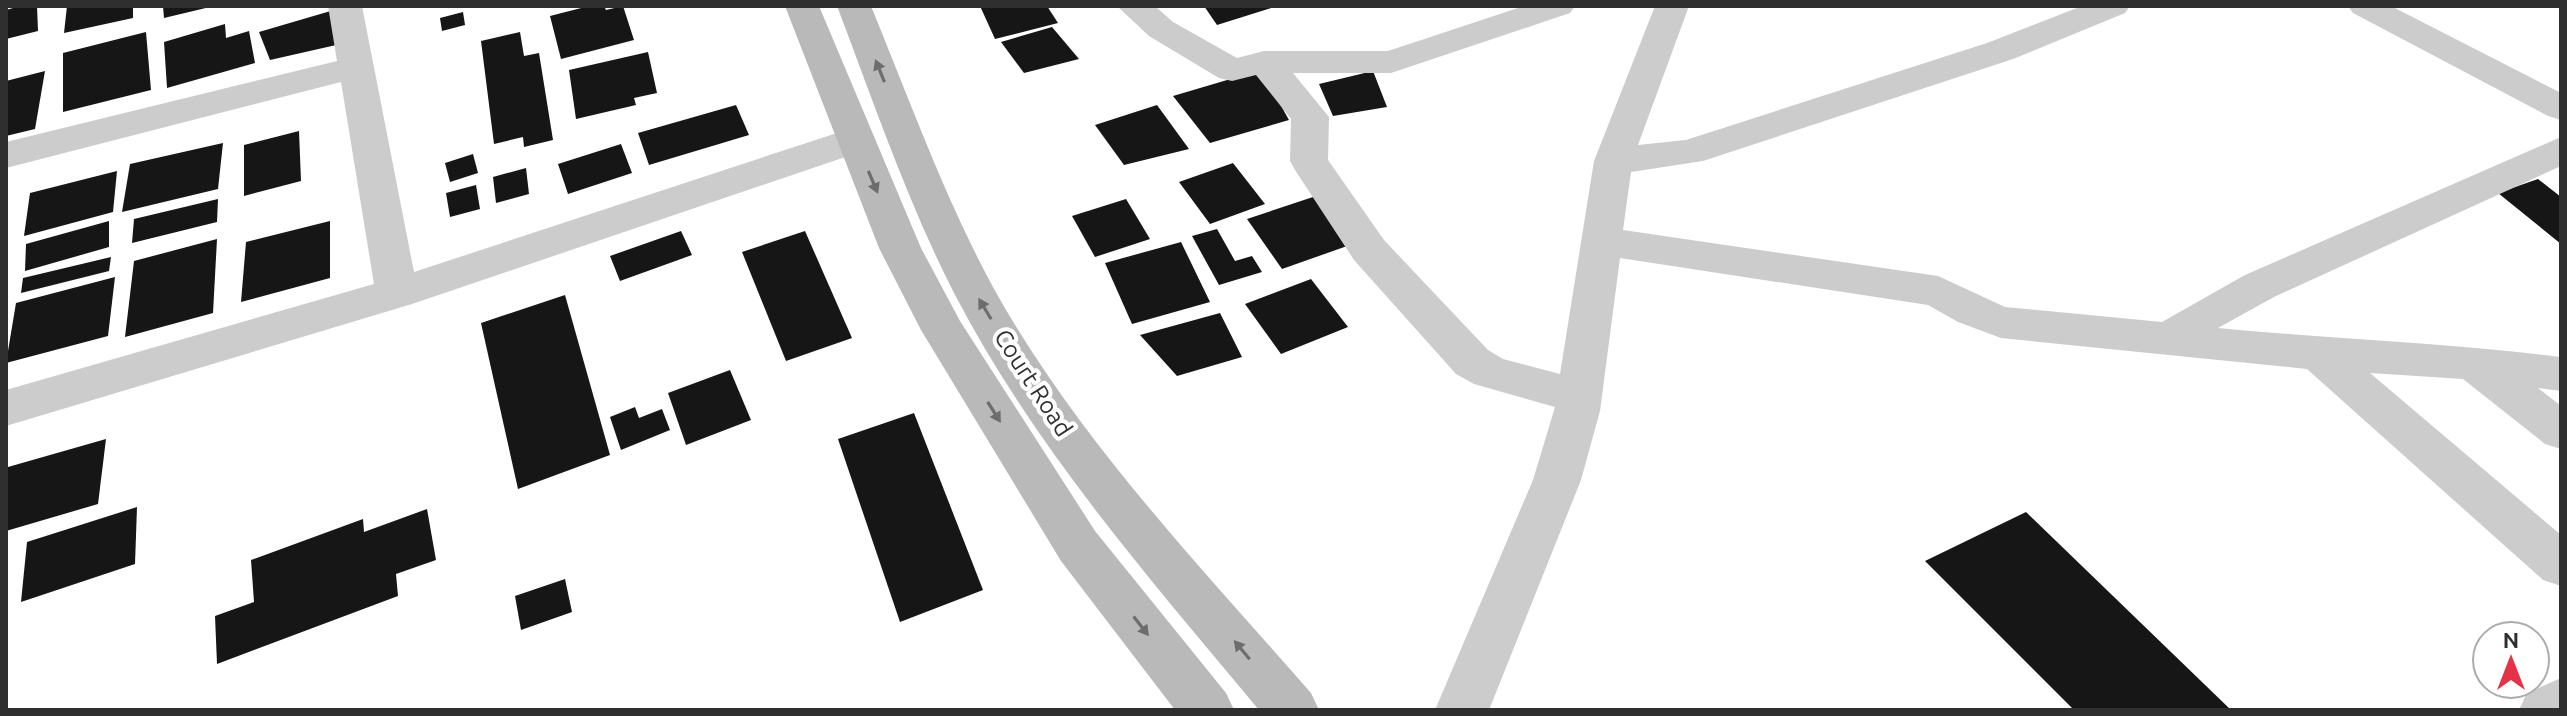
<svg xmlns="http://www.w3.org/2000/svg" width="2567" height="716" font-family="Ubuntu,sans-serif">
  <style>
    .building { fill: #161616 }
    .lines { fill: none; stroke-linecap: round; stroke-linejoin: round }
    .street { fill: #ccc; fill-rule: evenodd }
    .secondary { fill: #b9b9b9; fill-rule: evenodd }
    .oneway { fill: #6d6d6d }
    .labels { text-anchor: middle; stroke-width: 8; stroke-linejoin: round; paint-order: stroke }
    .street-label { font-size: 24px; fill: #2f2f2f; stroke: #fff }
  </style>
  <rect width="100%" height="100%" fill="#fff"/>
  <g class="building">
    <polygon points="20,6 37,6 38,31 6,39 6,10"/>
    <polygon points="67,6 133,6 133,18 64,33"/>
    <polygon points="163,6 210,6 210,7 164,18"/>
    <polygon points="589,6 604,6 606,10 623,6 634,40 561,59 550,16"/>
    <polygon points="980,6 1047,6 1058,23 995,39"/>
    <polygon points="1204,6 1274,6 1274,7 1217,25"/>
    <polygon points="334,10 345,43 270,60 259,32"/>
    <polygon points="463,12 465,25 442,31 440,18"/>
    <polygon points="225,24 226,38 249,31 255,63 167,88 164,42"/>
    <polygon points="1052,27 1079,59 1024,73 1001,42"/>
    <polygon points="146,32 151,90 63,112 63,53"/>
    <polygon points="520,32 524,56 539,53 553,140 524,147 523,137 494,144 481,41"/>
    <polygon points="648,52 657,93 634,98 636,105 576,119 569,70"/>
    <polygon points="1261,70 1289,120 1210,143 1173,96"/>
    <polygon points="45,71 35,129 6,136 6,81"/>
    <polygon points="1373,71 1387,107 1333,116 1319,84"/>
    <polygon points="736,105 749,135 649,165 638,133"/>
    <polygon points="1157,105 1189,149 1124,165 1095,125"/>
    <polygon points="299,131 301,181 244,196 244,145"/>
    <polygon points="223,143 218,189 122,212 130,164"/>
    <polygon points="621,144 632,173 568,194 558,164"/>
    <polygon points="473,154 478,173 450,182 445,163"/>
    <polygon points="1233,163 1265,204 1210,224 1179,182"/>
    <polygon points="526,168 529,194 496,203 493,177"/>
    <polygon points="117,171 113,212 24,236 30,193"/>
    <polygon points="2538,179 2561,197 2561,244 2498,193"/>
    <polygon points="476,185 480,209 450,217 446,193"/>
    <polygon points="1313,197 1350,245 1282,269 1247,219"/>
    <polygon points="218,199 217,222 132,243 134,219"/>
    <polygon points="1126,199 1150,239 1095,257 1072,216"/>
    <polygon points="109,221 109,247 25,271 26,244"/>
    <polygon points="330,221 330,278 241,302 246,242"/>
    <polygon points="1217,229 1235,261 1252,256 1262,272 1219,285 1192,236"/>
    <polygon points="681,231 692,255 620,281 610,256"/>
    <polygon points="805,231 852,338 786,361 742,252"/>
    <polygon points="217,239 213,313 125,337 134,261"/>
    <polygon points="1181,242 1210,302 1132,324 1105,263"/>
    <polygon points="111,257 109,271 21,293 23,278"/>
    <polygon points="115,277 108,336 6,363 16,303"/>
    <polygon points="1311,279 1348,327 1281,354 1245,304"/>
    <polygon points="565,295 610,455 518,489 481,323"/>
    <polygon points="1220,313 1242,357 1177,376 1140,335"/>
    <polygon points="730,370 751,420 686,445 668,393"/>
    <polygon points="635,407 639,418 662,409 670,430 621,450 610,417"/>
    <polygon points="914,413 983,590 900,622 838,439"/>
    <polygon points="106,439 98,504 6,531 8,467"/>
    <polygon points="137,507 135,564 21,602 27,542"/>
    <polygon points="427,509 436,560 396,574 398,596 217,664 215,616 254,602 251,560 363,519 364,532"/>
    <polygon points="2026,512 2231,710 2074,710 1925,561"/>
    <polygon points="565,579 572,612 521,630 515,596"/>
  </g>
  <g class="lines">
    <g class="street">
      <polygon points="328,6 362,6 414,272 843,131 856,128 869,131 875,140 869,149 412,304 6,426 6,390 374,284 341,82 6,168 6,142 337,61"/>
      <path d="M1117 6H1155L1173 22 1237 58 1264 51H1388L1524 6H1575L1570 13 1391 73H1293L1329 117 1328 160 1384 240 1488 350 1503 359 1560 374 1594 161 1655 6H1689L1638 145 1686 140 1987 43 2082 6H2130L2125 13 2013 59 1703 161 1631 172 1623 230 1938 276 2005 307 2162 322 2245 275 2561 137V166L2274 297 2218 328C2333 339 2447 343 2561 357V391L2538 388 2561 406V449L2545 444 2463 379 2370 373 2561 535V586L2543 580 2307 369 2001 338 1958 322 1928 305 1620 258 1600 411 1581 480 1489 710H1435L1533 480 1555 407 1474 384 1456 374 1354 260 1295 170 1290 161 1291 119 1256 75 1232 81 1219 78 1149 36Z"/>
      <polygon points="2348,6 2391,6 2561,93 2561,120 2548,116 2353,13"/>
      <polygon points="2561,678 2561,710 2519,710 2527,693"/>
    </g>
    <g class="secondary">
      <polygon points="785,6 819,6 921,248 960,321 1095,531 1226,693 1234,710 1175,710 1061,561 921,330 879,248"/>
      <path d="M837 6H871C910 101 945 199 994 289 1077 438 1199 565 1311 693L1319 710H1259C1149 578 1034 447 954 293 907 201 874 103 837 6Z"/>
    </g>
  </g>
  <defs><path id="oneway-solid" d="M-6-.8H1V-3.2L6.5 0L1 3.2V.8H-6Z" transform="scale(2)"/></defs>
  <g class="oneway">
    <use href="#oneway-solid" transform="translate(880 71) rotate(-112)"/>
    <use href="#oneway-solid" transform="translate(873 182) rotate(67)"/>
    <use href="#oneway-solid" transform="translate(985 309) rotate(-121)"/>
    <use href="#oneway-solid" transform="translate(994 412) rotate(58)"/>
    <use href="#oneway-solid" transform="translate(1141 626) rotate(52)"/>
    <use href="#oneway-solid" transform="translate(1242 650) rotate(-130)"/>
  </g>
  <g class="labels">
    <g class="street-label">
      <text transform="translate(1033 383) rotate(57)" y="8">Court Road</text>
    </g>
  </g>
  <rect width="2567" height="716" fill="none" stroke="#2f2f2f" stroke-width="16"/>
  <g transform="translate(2511 660)"><circle r="38" fill="#ffffff" stroke="#acacac" stroke-width="2"/>
  <path d="M0-6L14 30L0 20L-14 30Z" fill="#e63247"/>
  <text y="-12" font-size="22" font-weight="bold" text-anchor="middle" fill="#2f2f2f">N</text>
  </g>
</svg>
